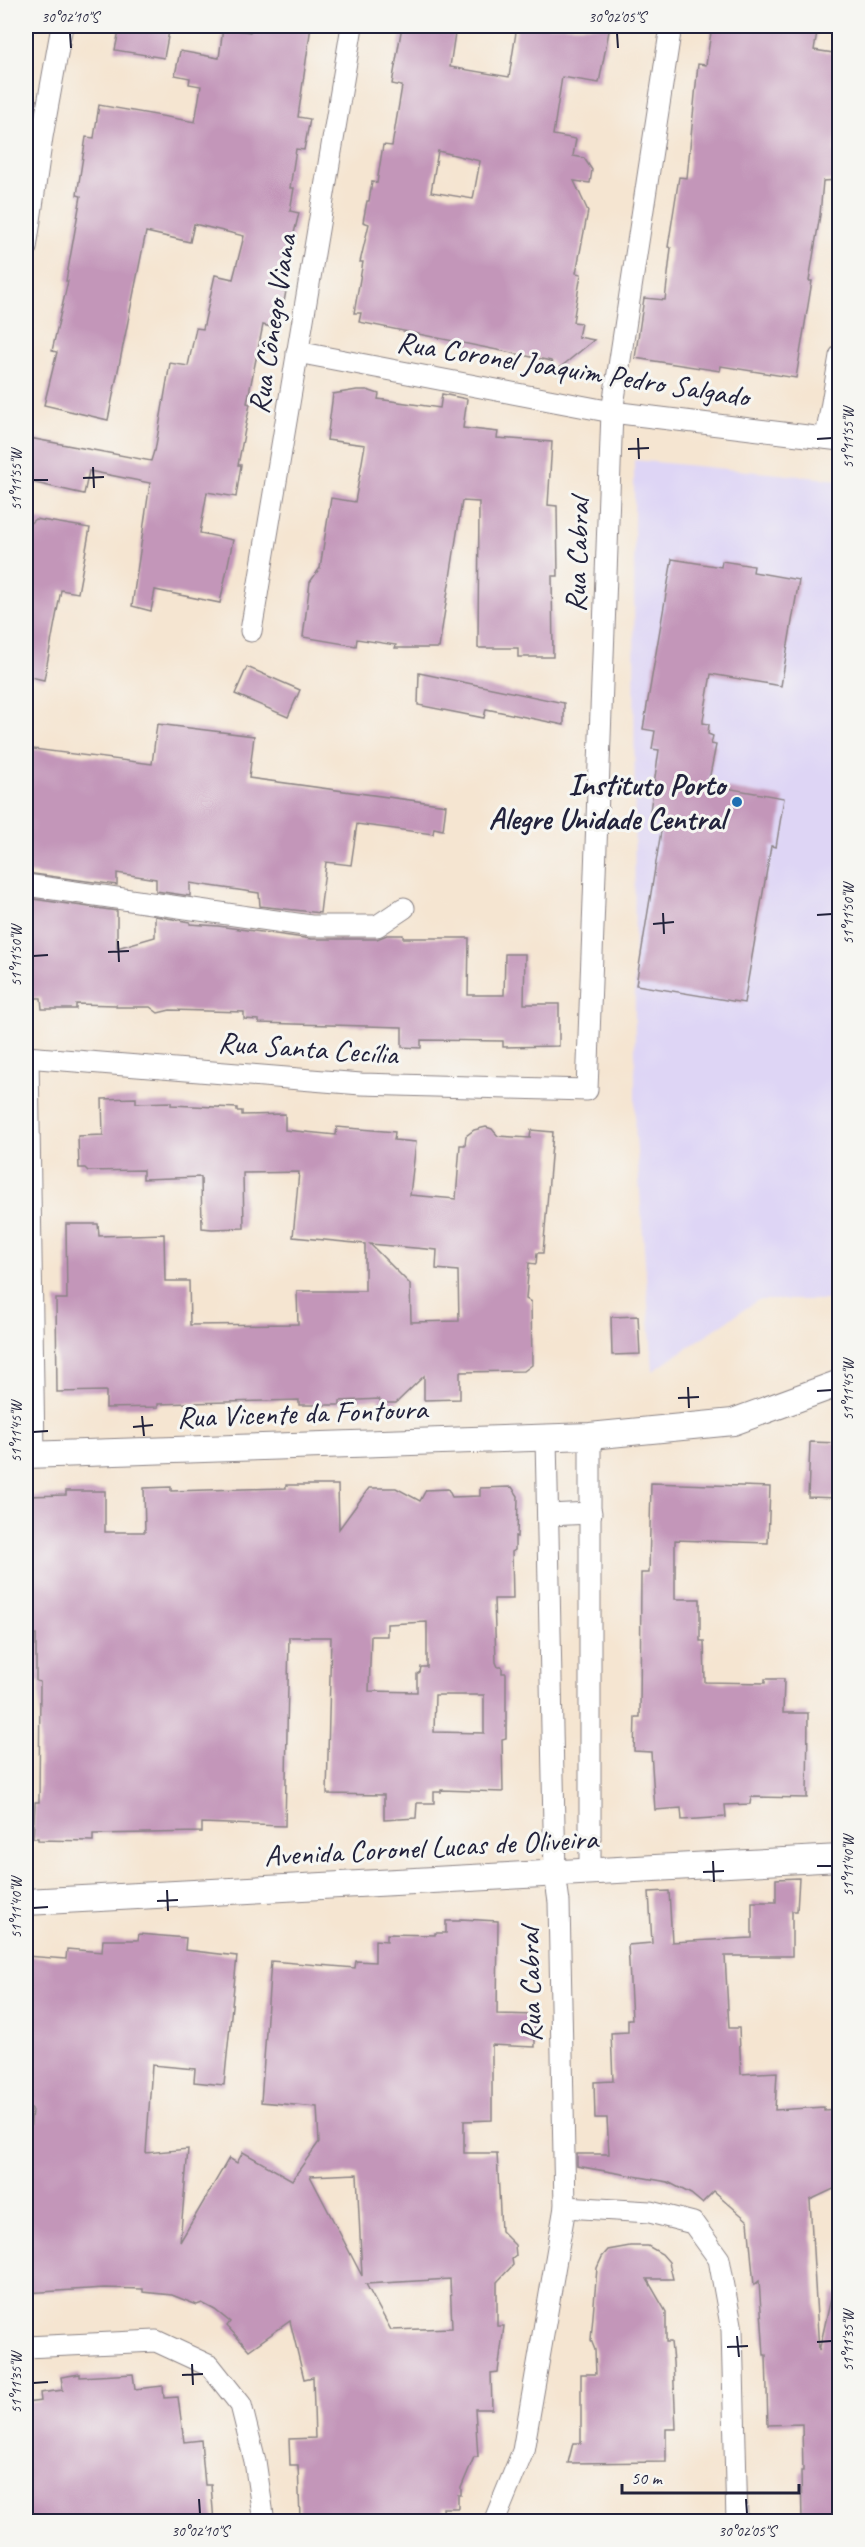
<svg xmlns="http://www.w3.org/2000/svg" width="865" height="2547" font-family="Caveat,sans-serif">
  <style>
    .built { fill: #ded5f5 }
    .building { fill: #c396b9; fill-rule: evenodd }
    .lines { fill: none; stroke-linecap: round; stroke-linejoin: round }
    .minor-casing { stroke: #8c8486; stroke-width: 23 }
    .tertiary-casing { stroke: #8c8486; stroke-width: 28 }
    .minor { stroke: #fff; stroke-width: 21 }
    .tertiary { stroke: #fff; stroke-width: 26 }
    .ticks { fill: none; stroke: #22223b; stroke-width: 2 }
    .poi-dot { fill: #1f6fb2; stroke: #f6f6f2; stroke-width: 2 }
    .labels { text-anchor: middle; stroke-width: 6; stroke-linejoin: round; paint-order: stroke }
    .street-label { font-size: 30px; fill: #22223b; stroke: #f6f6f2 }
    .poi-label { font-size: 30px; font-weight: bold; fill: #22223b; stroke: #f6f6f2; text-anchor: end }
    .neatline { fill: none; stroke: #22223b; stroke-width: 2 }
    .ticks-label { font-size: 15px; text-anchor: middle; fill: #22223b }
  </style>
  <rect width="100%" height="100%" fill="#f6f6f2"/>
  <filter id="ink" filterUnits="userSpaceOnUse"><feTurbulence type="fractalNoise" baseFrequency=".0167" numOctaves="2"/><feDisplacementMap in="SourceGraphic" scale="12" xChannelSelector="R" yChannelSelector="G"/><feConvolveMatrix kernelMatrix="1 2 1 2 8 2 1 2 1" color-interpolation-filters="sRGB"/></filter>
  <filter id="wash" filterUnits="userSpaceOnUse"><feTurbulence type="fractalNoise" baseFrequency=".008" numOctaves="4" result="noise"/><feDisplacementMap in="SourceGraphic" scale="24" xChannelSelector="R" yChannelSelector="G"/><feGaussianBlur stdDeviation="1.35" result="paint"/><feColorMatrix in="noise" values="0 0 0 0 0 0 0 0 0 0 0 0 0 0 0 0 0 1.4 0 .05"/><feComposite in="paint" operator="in"/></filter>
  <g filter="url(#wash)">
    <rect width="100%" height="100%" fill="#f5e5d1"/>
    <polygon class="built" points="634,460 840,480 839,1300 758,1300 653,1371 635,1124"/>
    <g id="blocks">
      <g class="building">
        <polygon points="120,26 170,26 164,58 115,50"/>
        <polygon points="257,26 311,26 298,117 310,119 304,150 296,149 290,188 294,188 290,211 299,213 280,290 286,291 279,329 263,325 247,403 250,404 238,465 241,465 236,497 207,492 200,533 233,540 220,603 155,590 151,611 132,606 150,483 89,471 84,494 26,481 26,461 29,438 151,461 154,451 155,451 170,363 188,366 196,328 203,329 215,275 233,279 244,236 194,224 190,242 146,232 108,420 44,405 57,352 52,351 68,281 66,281 81,196 77,195 86,137 94,138 99,105 195,122 201,86 189,84 190,78 175,75 180,51 219,58 223,28 250,32 251,30 256,30"/>
        <path d="M402 26H456L450 67 509 77 517 26H610L599 83 562 77 553 135 576 139 573 156 584 158 592 170 590 183 574 181 588 211 576 273 581 274 573 322 581 323 578 337 594 340 557 370 551 361 359 322 361 313H354L363 262H360L369 224 363 222 367 201H369L372 182 377 183 383 145 392 146 402 86 392 84ZM438 151 480 161 473 199 431 192Z"/>
        <polygon points="712,26 818,26 814,50 840,54 840,116 834,152 840,152 840,180 823,181 820,215 809,281 812,281 796,378 721,366 720,371 635,358 644,298 665,300 671,248 668,247 679,177 687,178 698,64 706,65"/>
        <polygon points="357,390 367,390 379,394 378,399 440,408 442,394 467,399 463,428 498,432 497,438 552,442 548,505 557,506 558,576 552,576 553,657 518,657 518,648 478,648 479,502 462,501 439,648 395,648 396,645 357,639 356,646 303,637 310,582 320,568 331,498 355,502 365,445 327,440 333,394"/>
        <polygon points="35,519 90,528 78,593 61,590 44,680 26,676 26,535 27,526"/>
        <polygon points="672,559 721,567 722,561 754,566 753,572 799,580 781,686 711,674 703,720 703,723 709,724 708,734 713,736 711,744 716,745 708,785 784,798 776,847 771,846 744,1003 636,985 664,813 650,811 659,750 652,749 655,731 643,729"/>
        <polygon points="247,667 300,690 288,717 235,694"/>
        <polygon points="419,673 564,703 564,725 486,709 484,718 418,705"/>
        <polygon points="157,724 254,736 249,778 446,805 443,830 434,828 433,834 357,824 351,865 326,862 320,913 260,906 259,893 190,883 190,896 156,891 156,879 117,873 117,885 26,873 26,748 152,764"/>
        <polygon points="26,898 117,911 117,948 155,937 155,916 190,922 190,924 218,926 311,939 377,939 387,935 403,935 403,938 469,938 468,995 504,995 505,954 525,954 524,1004 559,1004 559,1046 503,1047 503,1041 421,1040 421,1048 402,1047 402,1027 259,1023 259,1020 244,1019 244,1012 170,1010 158,1013 150,1007 116,1007 116,1005 76,1004 76,1009 42,1009 41,998 26,998"/>
        <path d="M136 1098V1103L171 1102V1105L237 1108V1111H242V1115L285 1114V1130L336 1135 337 1127 395 1132 394 1140 416 1142 410 1195 456 1199 460 1145H465L466 1136 474 1130 486 1127 492 1129 498 1136 530 1138 531 1130 553 1132 543 1253H537L536 1264 529 1263 526 1299 531 1302 532 1365 524 1371 460 1372V1399L424 1400V1376L396 1403H382L379 1399 340 1401V1405H299V1400L191 1403 158 1404V1407L106 1408V1391L57 1392 56 1299H67L66 1224H98L99 1236 164 1234 165 1281H189L190 1325 298 1324 297 1291H365V1244L293 1237 299 1172 243 1173 244 1228 212 1229 202 1228 201 1177 143 1179V1170L88 1171 85 1168H79L78 1136 103 1135 102 1099ZM370 1244 437 1250 436 1269 458 1271 459 1321 411 1322 410 1284Z"/>
        <polygon points="638,1316 640,1354 612,1355 611,1317"/>
        <polygon points="810,1442 840,1443 840,1498 808,1497"/>
        <polygon points="651,1483 770,1487 768,1543 675,1540 675,1599 700,1599 700,1641 704,1641 705,1682 765,1683 765,1679 784,1679 783,1713 808,1713 807,1798 751,1797 750,1804 725,1805 726,1817 682,1820 681,1808 655,1810 651,1752 634,1751 635,1717 640,1717 641,1573 649,1573"/>
        <path d="M286 1485H338L339 1529 369 1488H396L420 1501 426 1490 448 1489 452 1497 480 1496V1488L512 1487 518 1496 517 1537 515 1536V1550L512 1552 513 1599H494L496 1662 498 1667H502V1673H506V1738L502 1739 503 1792 441 1790V1792H434V1803H417L416 1818 384 1820V1795L327 1794 331 1637H289L285 1826 202 1823V1832L93 1834V1841L38 1840V1838H33L35 1802H39L40 1682 36 1681V1635H26V1496L66 1495V1491H105V1532H145L144 1488 171 1487V1491L286 1488ZM427 1622V1667H421L420 1672 417 1674V1692L369 1691 371 1636H387V1624ZM435 1695H484V1733L434 1732Z"/>
        <polygon points="799,1878 797,1911 792,1911 792,1956 725,1956 729,2028 739,2028 741,2074 777,2072 775,2110 824,2107 824,2110 840,2109 840,2186 810,2200 819,2351 832,2294 840,2295 840,2522 802,2522 801,2471 803,2471 802,2424 768,2425 766,2355 764,2355 759,2281 754,2285 748,2221 714,2191 702,2203 691,2194 668,2182 577,2166 577,2154 609,2154 607,2118 595,2118 594,2082 613,2081 611,2033 628,2032 628,2019 632,2019 628,1945 652,1943 649,1892 669,1891 672,1942 752,1938 752,1902 776,1902 776,1879"/>
        <path d="M460 1919 498 1921 497 2014 535 2015V2047L492 2045V2120L464 2121V2153H497L501 2231 515 2245 516 2256 512 2259 513 2265 497 2282V2326H504L498 2372 491 2373 492 2409H475L478 2457H474L461 2488V2495H458V2508H443L444 2522H355V2517L300 2518 298 2465H290L289 2439 315 2438 313 2377 304 2379 290 2321 249 2350 227 2326 230 2322 215 2310 202 2303 197 2305 172 2295 143 2292V2289L104 2288 26 2293V2177L32 2109H26V1956L66 1959 67 1949 102 1952 103 1940H138L139 1934 186 1938 185 1950 237 1956 224 2085 194 2082 195 2069 152 2065 146 2153 188 2149 180 2242 229 2158 237 2163 243 2152 292 2180 319 2142 317 2107 261 2102 271 1961 355 1968 356 1961 375 1962V1940L387 1941V1934L435 1935V1933H446V1921H460ZM357 2174 362 2276 310 2176ZM450 2279 452 2328 391 2330 366 2284Z"/>
        <polygon points="630,2246 648,2246 662,2254 669,2262 673,2279 647,2279 666,2312 666,2342 671,2342 673,2362 676,2429 666,2429 666,2462 568,2463 573,2443 581,2443 581,2374 596,2374 595,2350 591,2340 597,2268 602,2257 608,2250"/>
        <polygon points="80,2374 80,2377 133,2374 135,2389 163,2386 164,2398 178,2397 184,2442 201,2440 205,2485 211,2485 214,2522 26,2522 26,2403 41,2401 40,2393 63,2390 61,2377"/>
      </g>
    </g>
  </g>
  <g filter="url(#ink)">
    <use href="#blocks" fill-opacity="0" stroke="#8c8486" stroke-width="1.5"/>
    <g class="lines">
      <defs>
        <g id="minor">
          <polyline points="26,248 42,137 62,26"/>
          <polyline points="297,352 612,412 840,440"/>
          <polyline points="826,438 840,356"/>
          <polyline points="251,631 352,26"/>
          <polyline points="26,885 311,926 377,926 404,908"/>
          <polyline points="26,1057 361,1084 587,1090 612,412 671,26"/>
          <polyline points="28,1057 34,1454"/>
          <polyline points="590,1436 590,1872"/>
          <polyline points="548,1515 591,1513"/>
          <polyline points="565,2207 650,2212 693,2223 719,2259 732,2330 737,2522"/>
          <polyline points="26,2347 156,2341 210,2366 241,2405 255,2461 264,2522"/>
          <polyline points="494,2522 523,2451 565,2207 559,1902 555,1874 546,1438"/>
        </g>
        <g id="tertiary">
          <polyline points="26,1455 590,1436 733,1422 840,1383"/>
          <polyline points="26,1902 840,1858"/>
        </g>
      </defs>
      <use href="#minor" class="minor-casing"/>
      <use href="#tertiary" class="tertiary-casing"/>
      <use href="#minor" class="minor"/>
      <use href="#tertiary" class="tertiary"/>
    </g>
  </g>
  <path class="ticks" d="M70 33 71 48M617 33 618 48M638 438 639 459M817 439 832 438M628 449 649 448M93 467 94 488M83 478 104 477M33 480H48M663 913 664 934M817 915 832 914M653 924 674 922M118 941 119 962M108 952 129 951M33 956 48 955M688 1387 689 1408M817 1391 832 1390M678 1398 699 1397M142 1416 144 1436M133 1427 153 1425M33 1432 48 1431M713 1861 714 1882M817 1866H832M703 1872 724 1871M167 1890 168 1911M157 1901 178 1900M33 1908 48 1907M737 2336 739 2357M817 2342 832 2341M727 2347 748 2346M192 2364 193 2385M182 2375 203 2374M33 2383 48 2382M199 2499 200 2514M746 2499 747 2514"/>
  <circle class="poi-dot" cx="737" cy="802" r="6"/>
  <g class="labels">
    <g class="street-label">
      <text transform="translate(272 324) rotate(-81)" y="10">Rua Cônego Viana</text>
      <text transform="translate(573 369) rotate(9)" y="10">Rua Coronel Joaquim Pedro Salgado</text>
      <text transform="translate(577 555) rotate(-88)" y="10">Rua Cabral</text>
      <text transform="translate(308 1048) rotate(4)" y="10">Rua Santa Cecília</text>
      <text transform="translate(302 1413) rotate(-2)" y="10">Rua Vicente da Fontoura</text>
      <text transform="translate(431 1847) rotate(-3)" y="10">Avenida Coronel Lucas de Oliveira</text>
      <text transform="translate(530 1985) rotate(-91)" y="10">Rua Cabral</text>
    </g>
    <g class="poi-label">
      <text x="725" y="795">Instituto Porto<tspan x="725" dy="34">Alegre Unidade Central</tspan></text>
    </g>
  </g>
  <rect width="865" height="2547" fill="none" stroke="#f6f6f2" stroke-width="66"/>
  <path d="M622 2484v9h177v-9" fill="none" stroke="#22223b" stroke-width="3"/>
  <text x="631" y="2484" font-size="18" fill="#22223b" stroke="#f6f6f2" stroke-width="4.5" paint-order="stroke">50 m</text>
  <rect x="33" y="33" width="799" height="2481" class="neatline"/>
  <g class="ticks-label">
    <text x="70" y="22">30°02'10"S</text>
    <text x="617" y="22">30°02'05"S</text>
    <text transform="translate(848 438) rotate(-90)" y="5">51°11'55"W</text>
    <text transform="translate(16 480) rotate(-90)" y="5">51°11'55"W</text>
    <text transform="translate(848 914) rotate(-90)" y="5">51°11'50"W</text>
    <text transform="translate(16 956) rotate(-90)" y="5">51°11'50"W</text>
    <text transform="translate(848 1390) rotate(-90)" y="5">51°11'45"W</text>
    <text transform="translate(16 1432) rotate(-90)" y="5">51°11'45"W</text>
    <text transform="translate(848 1866) rotate(-90)" y="5">51°11'40"W</text>
    <text transform="translate(16 1908) rotate(-90)" y="5">51°11'40"W</text>
    <text transform="translate(848 2341) rotate(-90)" y="5">51°11'35"W</text>
    <text transform="translate(16 2383) rotate(-90)" y="5">51°11'35"W</text>
    <text x="200" y="2536">30°02'10"S</text>
    <text x="747" y="2536">30°02'05"S</text>
  </g>
</svg>
